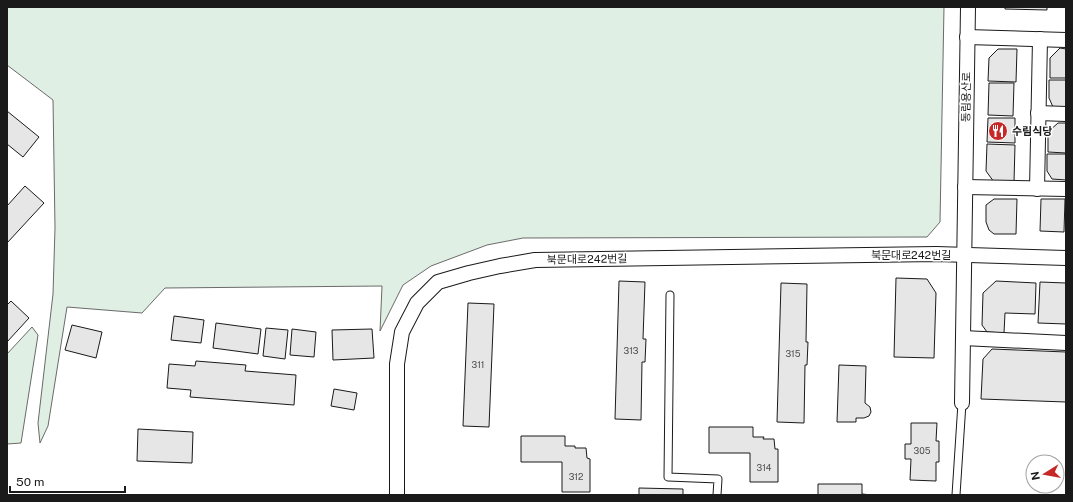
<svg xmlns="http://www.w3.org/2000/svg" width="1073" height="502" font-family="'Public Sans','Noto Sans KR',sans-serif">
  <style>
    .green { fill: #e0efe3; stroke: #6a6a6a }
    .building { fill: #e6e6e6; stroke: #1a1a1a }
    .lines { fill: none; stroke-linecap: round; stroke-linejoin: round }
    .lane-casing { stroke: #1a1a1a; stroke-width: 9 }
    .street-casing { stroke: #1a1a1a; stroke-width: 16 }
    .lane { stroke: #fff; stroke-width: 7 }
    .street { stroke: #fff; stroke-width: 14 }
    .labels { text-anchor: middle; stroke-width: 3; stroke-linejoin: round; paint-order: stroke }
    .number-label { font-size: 9px; fill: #4d4d4d }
    .street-label { font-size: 11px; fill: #1a1a1a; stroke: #fff }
    .poi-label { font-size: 11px; font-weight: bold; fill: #1a1a1a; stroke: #fff; text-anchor: start }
  </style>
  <rect width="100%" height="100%" fill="#fff"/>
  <g class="green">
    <polygon points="7,7 944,7 940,222 927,237 523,238 487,245 431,266 403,285 380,331 382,286 165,288 142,313 67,307 48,426 40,443 38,423 53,294 55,228 53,100 7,65"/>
    <polygon points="32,327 38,335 21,443 7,444 7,354"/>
  </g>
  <g class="building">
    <polygon points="1005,7 1047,7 1047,10 1005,9"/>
    <polygon points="1060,48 1066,49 1066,78 1050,78 1050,58"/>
    <polygon points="998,49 1017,49 1016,82 988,81 989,58"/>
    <polygon points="1049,80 1066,80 1066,107 1053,107 1049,98"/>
    <polygon points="989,83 1014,83 1013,116 988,115"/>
    <polygon points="7,111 39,137 23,157 7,144"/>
    <polygon points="988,118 1015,118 1015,143 987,142"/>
    <polygon points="1058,123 1066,123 1066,153 1048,152 1048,132"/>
    <polygon points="987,144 1015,145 1014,182 994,182 986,171"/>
    <polygon points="1047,154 1066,154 1066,180 1052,179 1047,171"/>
    <polygon points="25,186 44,203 7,243 7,206"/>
    <polygon points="994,199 1017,199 1016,234 994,234 989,230 986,222 986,205"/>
    <polygon points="1041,199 1065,199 1064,232 1040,231"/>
    <polygon points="896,278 927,279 936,293 934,358 894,357"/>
    <polygon points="619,281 645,282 643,339 646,339 645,362 642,362 641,420 615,419"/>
    <polygon points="996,281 1036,283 1035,314 1005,313 1004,333 987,332 982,325 983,293"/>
    <polygon points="1040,282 1066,283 1066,324 1038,323"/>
    <polygon points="781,283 807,284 806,342 808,342 807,365 805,365 804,423 777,422"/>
    <polygon points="11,301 29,318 7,342 7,305"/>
    <polygon points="468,303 494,304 489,427 463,426"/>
    <polygon points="174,316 204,320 201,343 171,340"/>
    <polygon points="216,323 261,329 258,354 213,348"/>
    <polygon points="72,325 102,332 96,358 65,350"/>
    <polygon points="266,328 288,330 285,359 263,356"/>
    <polygon points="292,329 316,332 314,357 290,355"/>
    <polygon points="372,329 374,358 333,360 332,330"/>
    <polygon points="992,349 1066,352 1066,402 981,399 983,359"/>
    <polygon points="196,361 246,365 245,371 296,375 294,405 190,397 191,390 167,388 169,364 195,366"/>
    <polygon points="839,365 866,366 865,403 870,407 871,412 869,416 864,418 856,418 856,422 837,422"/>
    <polygon points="334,389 357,393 354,410 331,406"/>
    <polygon points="911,423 937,423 936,441 939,441 939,462 936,462 936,481 910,480 911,459 905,459 905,444 911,444"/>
    <polygon points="709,427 753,427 753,437 764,437 763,439 774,439 775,449 778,449 778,482 750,482 750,453 709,453"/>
    <polygon points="138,429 193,432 192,463 137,461"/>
    <polygon points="521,436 565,436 565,446 575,446 575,448 586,448 587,458 590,459 590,492 562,492 562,462 521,462"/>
    <polygon points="818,484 862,484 862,494 872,495 818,495"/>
    <polygon points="639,488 683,489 683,495 639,495"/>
  </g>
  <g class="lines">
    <defs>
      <g id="lane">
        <polyline points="670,295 668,477 718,479 717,495"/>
        <polyline points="956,495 962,403"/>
      </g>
      <g id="street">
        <polyline points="967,37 1066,40"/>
        <polyline points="1038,113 1066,114"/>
        <polyline points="965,187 1066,189"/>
        <polyline points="1037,189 1040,39"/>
        <polyline points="963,338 1066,343"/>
        <polyline points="962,403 968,7"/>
        <polyline points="397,495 397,364 402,332 417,303 438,282 469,273 500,266 535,260 936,254 1066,258"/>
      </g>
    </defs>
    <use href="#lane" class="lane-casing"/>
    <use href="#street" class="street-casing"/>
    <use href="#lane" class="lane"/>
    <use href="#street" class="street"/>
  </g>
  <defs>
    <symbol id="restaurant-disc" viewBox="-11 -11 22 22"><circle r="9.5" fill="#c62828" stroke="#fff"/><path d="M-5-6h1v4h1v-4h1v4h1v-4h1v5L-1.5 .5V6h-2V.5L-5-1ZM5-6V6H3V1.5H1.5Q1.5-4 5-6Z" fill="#fff"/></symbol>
  </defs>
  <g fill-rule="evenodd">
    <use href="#restaurant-disc" x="987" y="120" width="22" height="22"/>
  </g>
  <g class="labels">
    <g class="number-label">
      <text x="631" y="354">313</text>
      <text x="793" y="357">315</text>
      <text x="478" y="368">311</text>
      <text x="922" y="454">305</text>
      <text x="764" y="471">314</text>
      <text x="576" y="480">312</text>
    </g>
    <g class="street-label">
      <text transform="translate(966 97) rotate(-89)" y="4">동림용산로</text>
      <text x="911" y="259">북문대로242번길</text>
      <text transform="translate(587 259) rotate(-1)" y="4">북문대로242번길</text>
    </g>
    <g class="poi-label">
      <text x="1012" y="135">수림식당</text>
    </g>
  </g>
  <rect width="1073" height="502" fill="none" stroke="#1a1a1a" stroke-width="16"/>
  <g transform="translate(1045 474) rotate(259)"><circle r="19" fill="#ffffff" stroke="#a3a3a3"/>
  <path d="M0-3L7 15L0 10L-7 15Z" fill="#c62828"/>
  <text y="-6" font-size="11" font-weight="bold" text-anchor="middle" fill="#1a1a1a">N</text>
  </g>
  <path d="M10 486v6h115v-6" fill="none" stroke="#1a1a1a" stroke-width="2"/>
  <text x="16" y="486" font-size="12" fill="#1a1a1a" stroke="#ffffff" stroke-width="3" paint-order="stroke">50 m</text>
</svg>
